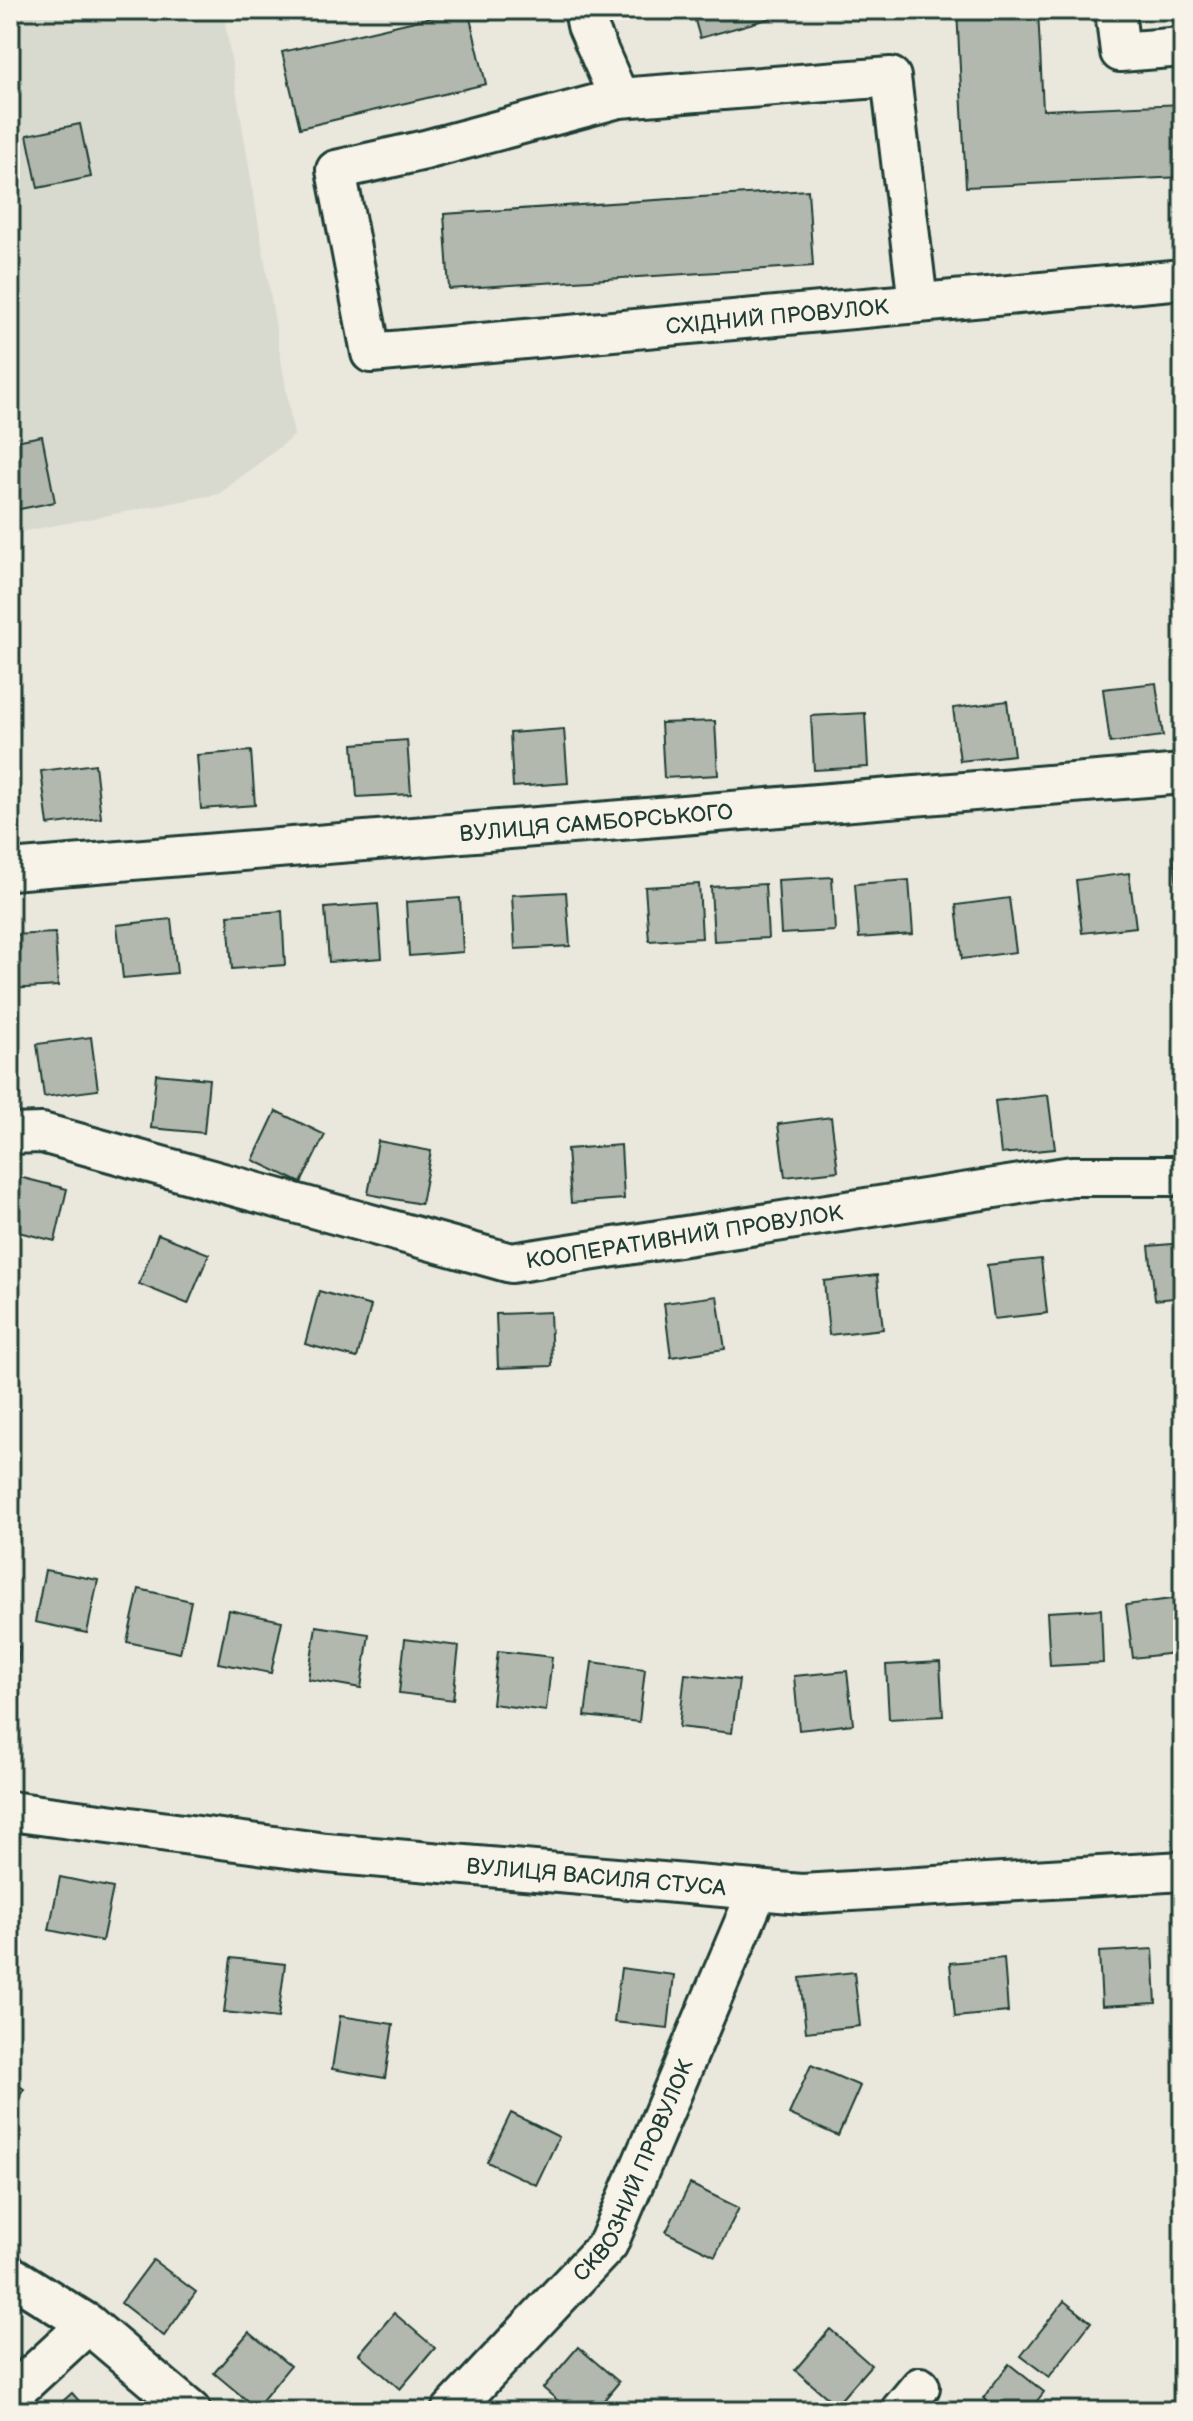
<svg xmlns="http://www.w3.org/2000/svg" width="1193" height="2421" font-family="'Balsamiq Sans',sans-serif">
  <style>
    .built { fill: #d9dacf }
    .building { fill: #b2b8ae; stroke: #1f3d34; stroke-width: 2 }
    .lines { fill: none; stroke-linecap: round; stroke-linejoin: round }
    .minor-casing { stroke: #1f3d34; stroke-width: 44 }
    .minor { stroke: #f7f3e8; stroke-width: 38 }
    .labels { text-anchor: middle; stroke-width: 6; stroke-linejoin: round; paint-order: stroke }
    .street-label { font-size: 22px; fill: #1f3d34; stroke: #f7f3e8 }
  </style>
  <rect width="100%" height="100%" fill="#eae8dd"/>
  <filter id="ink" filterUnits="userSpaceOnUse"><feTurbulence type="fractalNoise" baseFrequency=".0125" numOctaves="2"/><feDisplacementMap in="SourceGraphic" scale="16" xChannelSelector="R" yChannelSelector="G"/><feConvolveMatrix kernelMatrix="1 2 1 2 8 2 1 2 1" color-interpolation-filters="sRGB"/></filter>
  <g filter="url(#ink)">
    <polygon class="built" points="10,10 223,10 294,436 219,494 10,534"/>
    <g class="building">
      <polygon points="10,10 13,10 17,31 10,32"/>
      <polygon points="462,10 468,10 486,84 300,128 282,52"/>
      <polygon points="692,10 800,10 700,38"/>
      <polygon points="957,10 1038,10 1043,110 1183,104 1183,177 966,187"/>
      <polygon points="80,124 91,177 38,188 27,135"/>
      <polygon points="808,190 813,266 449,289 444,214"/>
      <polygon points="42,436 55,502 10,511 10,442"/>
      <polygon points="1156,683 1163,736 1110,743 1103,689"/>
      <polygon points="1007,701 1014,755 960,761 953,708"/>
      <polygon points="865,713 868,767 814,770 811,716"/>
      <polygon points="715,721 718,775 664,778 661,723"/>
      <polygon points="564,729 568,783 513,787 510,733"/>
      <polygon points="407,740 411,794 357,797 353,744"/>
      <polygon points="251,751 255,805 201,809 197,755"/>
      <polygon points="95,764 101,818 48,825 41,771"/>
      <polygon points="1183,854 1183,908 1180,909 1173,855"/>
      <polygon points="1129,873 1136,927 1082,933 1076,880"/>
      <polygon points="832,877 835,931 781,934 778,880"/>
      <polygon points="909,880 913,934 859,938 855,884"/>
      <polygon points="699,884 702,938 649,941 645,887"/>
      <polygon points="765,884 768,938 714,941 711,887"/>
      <polygon points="566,892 570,946 515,949 512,895"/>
      <polygon points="460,898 463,952 409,956 406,902"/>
      <polygon points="1009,898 1016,952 962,959 956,905"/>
      <polygon points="378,904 382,958 329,962 325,908"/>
      <polygon points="282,911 285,965 232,969 228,915"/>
      <polygon points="171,919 177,973 123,978 117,925"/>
      <polygon points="55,933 58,986 10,989 10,935"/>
      <polygon points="91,1037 98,1090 44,1097 37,1044"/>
      <polygon points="156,1074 209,1079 204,1133 151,1128"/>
      <polygon points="1048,1095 1055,1149 1001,1154 995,1101"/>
      <polygon points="276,1111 325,1135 301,1183 253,1160"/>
      <polygon points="831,1117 838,1171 785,1177 778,1124"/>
      <polygon points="378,1141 431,1151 421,1204 368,1194"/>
      <polygon points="621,1145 624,1199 571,1203 567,1149"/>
      <polygon points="15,1176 67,1189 55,1241 10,1230 10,1197"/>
      <polygon points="158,1234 209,1254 188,1304 139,1284"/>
      <polygon points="1183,1243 1183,1297 1155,1300 1149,1246"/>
      <polygon points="1041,1259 1047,1313 994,1319 987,1265"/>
      <polygon points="877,1275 883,1329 829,1335 824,1281"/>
      <polygon points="319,1291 371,1306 357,1358 305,1344"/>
      <polygon points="717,1296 725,1349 671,1357 664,1303"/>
      <polygon points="550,1312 552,1366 498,1368 496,1314"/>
      <polygon points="45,1570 98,1580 87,1633 35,1622"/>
      <polygon points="139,1589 191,1601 180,1653 127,1642"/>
      <polygon points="1179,1598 1183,1652 1133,1658 1126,1605"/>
      <polygon points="1101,1609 1103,1663 1050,1666 1047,1612"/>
      <polygon points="229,1610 282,1621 271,1673 218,1663"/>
      <polygon points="316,1626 369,1634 361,1688 308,1679"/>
      <polygon points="405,1639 459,1646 453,1700 399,1693"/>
      <polygon points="10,1646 20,1647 12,1700 10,1700"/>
      <polygon points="498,1651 552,1657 546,1711 492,1704"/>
      <polygon points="592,1662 645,1669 639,1722 585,1716"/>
      <polygon points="940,1662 943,1716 889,1719 886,1665"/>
      <polygon points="847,1671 853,1724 799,1730 794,1676"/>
      <polygon points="685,1674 739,1680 732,1733 679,1727"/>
      <polygon points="60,1877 113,1888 102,1941 49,1930"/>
      <polygon points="1153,1949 1156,2003 1102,2006 1099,1952"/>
      <polygon points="231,1958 285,1964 278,2018 224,2012"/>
      <polygon points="1004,1958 1008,2012 955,2017 950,1963"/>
      <polygon points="621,1968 674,1975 668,2028 614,2022"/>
      <polygon points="854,1972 860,2026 806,2032 800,1978"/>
      <polygon points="340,2016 393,2024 385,2078 332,2069"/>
      <polygon points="811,2065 860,2086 838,2136 789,2114"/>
      <polygon points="10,2080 24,2089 10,2111"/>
      <polygon points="511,2113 559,2137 536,2185 487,2162"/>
      <polygon points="690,2184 739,2208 715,2256 666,2232"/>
      <polygon points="153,2260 196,2292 164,2336 121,2303"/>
      <polygon points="1064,2301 1091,2322 1049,2377 1021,2356"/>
      <polygon points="394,2313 435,2348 400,2389 359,2354"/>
      <polygon points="830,2329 871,2365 836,2405 795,2370"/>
      <polygon points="249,2332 290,2366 256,2408 214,2373"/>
      <polygon points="578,2347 619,2382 595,2411 570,2411 543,2388"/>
      <polygon points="1009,2364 1044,2392 1029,2411 999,2411 983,2398"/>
      <polygon points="72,2393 88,2411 52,2411"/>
    </g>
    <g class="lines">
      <defs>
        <g id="minor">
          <polyline points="584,10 587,25 619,98 891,77 918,303"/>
          <polyline points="1115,10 1120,52 1183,47"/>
          <path id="s1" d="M619 98 425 150 336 170 371 353 1183 279"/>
          <path id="s2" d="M10 870 1183 774"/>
          <path id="s3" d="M10 1134 42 1133 511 1263 1072 1176H1183"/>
          <path id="s4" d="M10 1811 326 1853 802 1894 1183 1871"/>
          <polyline points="10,2275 88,2324 191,2411"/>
          <polyline points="10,2396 88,2324"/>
          <path id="s5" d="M451 2411 608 2244 758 1890"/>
          <polyline points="900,2411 920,2387"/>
        </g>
      </defs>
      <use href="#minor" class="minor-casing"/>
      <use href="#minor" class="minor"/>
    </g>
  </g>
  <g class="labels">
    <g class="street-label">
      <text dy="8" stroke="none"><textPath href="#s1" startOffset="886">СХІДНИЙ ПРОВУЛОК</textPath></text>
      <text dy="8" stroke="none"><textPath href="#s2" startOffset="588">ВУЛИЦЯ САМБОРСЬКОГО</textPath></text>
      <text dy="8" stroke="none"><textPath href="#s3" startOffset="694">КООПЕРАТИВНИЙ ПРОВУЛОК</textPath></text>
      <text dy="8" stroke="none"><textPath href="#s4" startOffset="590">ВУЛИЦЯ ВАСИЛЯ СТУСА</textPath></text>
      <text dy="8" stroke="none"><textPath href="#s5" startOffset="306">СКВОЗНИЙ ПРОВУЛОК</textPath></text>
    </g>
  </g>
  <rect width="1193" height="2421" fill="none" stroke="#f7f3e8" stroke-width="40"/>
  <rect x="20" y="20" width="1153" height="2381" fill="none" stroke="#1f3d34" stroke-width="3" filter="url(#ink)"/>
</svg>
